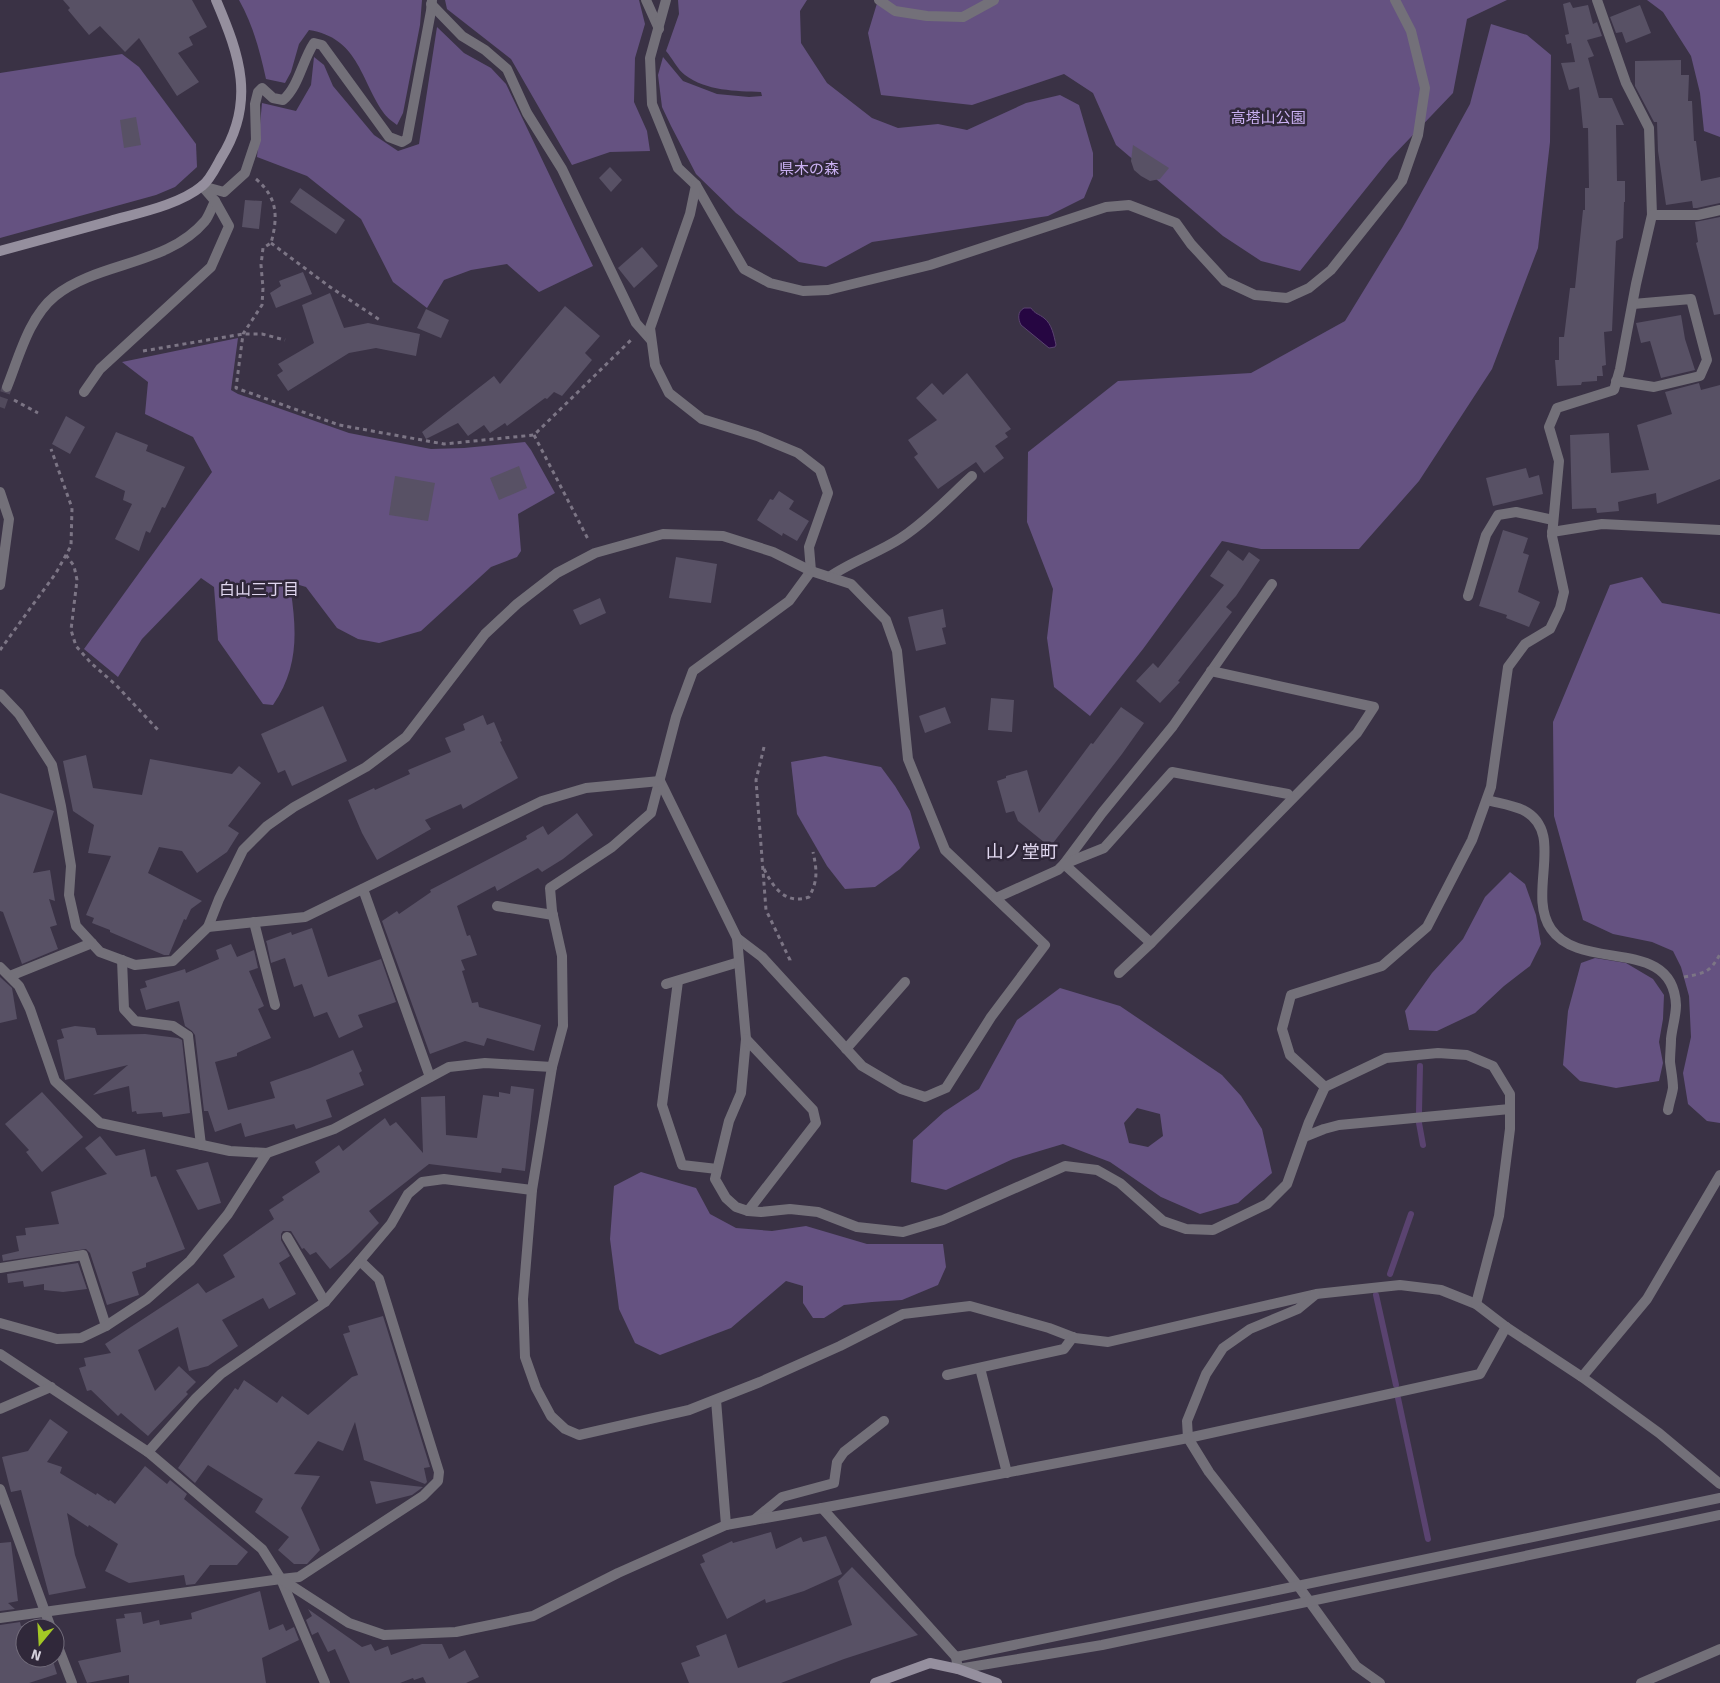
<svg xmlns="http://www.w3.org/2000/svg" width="1720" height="1683" font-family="Signika,'Noto Sans JP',sans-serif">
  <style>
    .green { fill: #655281; fill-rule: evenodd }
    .water { fill: #260642; stroke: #5a4370 }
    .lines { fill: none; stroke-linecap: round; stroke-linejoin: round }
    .stream { stroke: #5a4370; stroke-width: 6 }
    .building { fill: #585165 }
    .street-tunnel { stroke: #514a5c; stroke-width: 10; stroke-dasharray: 10 5; stroke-linecap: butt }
    .path { stroke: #7c7585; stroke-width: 3; stroke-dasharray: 4 4; stroke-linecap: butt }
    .lane { stroke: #737079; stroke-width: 10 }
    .street { stroke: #737079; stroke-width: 10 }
    .secondary { stroke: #958f9e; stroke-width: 10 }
    .labels { text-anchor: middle; stroke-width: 5; stroke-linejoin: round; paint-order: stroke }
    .park-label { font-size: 15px; fill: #cbb1f3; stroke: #30283a }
    .neighbourhood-label { font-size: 16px; fill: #e1d8f0; stroke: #30283a }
    .quarter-label { font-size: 18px; fill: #e1d8f0; stroke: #30283a }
  </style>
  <rect width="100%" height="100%" fill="#3a3245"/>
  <g class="green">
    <path d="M239 0H422L420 25 403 113 397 125C392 121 386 117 383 112 360 78 358 38 309 30L299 44 291 72 285 83 266 79C260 51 253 25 239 0Z"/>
    <polygon points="445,0 639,0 645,24 635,58 634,102 647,131 650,151 610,152 572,165 511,59 447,9"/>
    <path d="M678 0H807L800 11 801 43 827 83 872 118 898 128 938 124 967 130 1026 103 1060 95 1079 105 1093 153V176L1084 198 1048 216 872 242 826 267 799 262 736 213 696 174 671 126 662 107 658 75 663 57 683 81 717 94 749 97 762 96 761 92C736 91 706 91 685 75 678 70 672 58 666 51L679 14Z"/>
    <polygon points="878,0 1507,0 1467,19 1453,93 1389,160 1300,271 1261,261 1223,236 1116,145 1093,93 1064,74 972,105 881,95 868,33"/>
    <polygon points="1647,0 1720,0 1720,137 1704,131 1700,93 1691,56 1663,12"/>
    <polygon points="1491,24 1527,35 1551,55 1550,142 1538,248 1492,369 1419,481 1359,549 1261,549 1222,541 1143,649 1090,716 1054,687 1047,638 1053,589 1027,522 1028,452 1118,381 1251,373 1345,321 1402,228 1470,104"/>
    <polygon points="437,27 464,53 491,68 506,84 593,266 539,292 507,264 471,270 444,280 427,308 393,282 361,219 307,176 257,157 262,103 296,111 311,85 314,57 324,65 333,86 374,135 398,151 419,144"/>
    <polygon points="122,54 139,67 196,144 197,167 175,187 156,195 0,238 0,73"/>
    <path d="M238 338 231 390 238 394 349 433 431 449 464 448 525 442 531 450 555 493 518 514 521 551 517 557 491 567 421 631 379 643 358 639 337 628 306 587 296 584 291 592C297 634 298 669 273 705L263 704 218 640 214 587 201 578 142 639 118 677 84 649 212 472 193 437 145 414 148 382 122 362Z"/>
    <polygon points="1642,577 1662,603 1720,614 1720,1123 1707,1121 1688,1104 1683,1073 1691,1037 1689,996 1681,967 1673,951 1652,942 1613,934 1583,920 1554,816 1553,722 1610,585"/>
    <polygon points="825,756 881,767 895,786 910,811 920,848 900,869 875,887 845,889 827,866 797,814 791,762"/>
    <polygon points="1510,872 1525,884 1536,915 1541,944 1530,966 1504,986 1475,1013 1437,1031 1409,1030 1405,1011 1432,973 1463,939 1485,897"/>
    <polygon points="1595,958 1626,963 1653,979 1664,995 1663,1019 1659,1042 1663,1063 1659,1081 1616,1088 1580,1081 1563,1065 1568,1011 1581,963"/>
    <path d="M1060 988 1120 1006 1222 1075 1241 1096 1262 1129 1272 1173 1238 1203 1200 1214 1161 1197 1110 1162 1063 1144 1013 1159 946 1190 911 1182 913 1140 944 1112 979 1089 1017 1020ZM1137 1108 1160 1114 1163 1136 1148 1147 1129 1143 1124 1123Z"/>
    <polygon points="641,1172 696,1188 710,1214 736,1228 772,1231 806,1226 867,1244 943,1244 946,1267 938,1285 902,1300 872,1302 844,1305 824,1318 813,1318 803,1303 803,1286 786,1281 731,1328 660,1355 635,1343 619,1309 610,1239 614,1186"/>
  </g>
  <path class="water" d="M1024 308H1031C1035 314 1039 314 1044 318 1052 324 1054 336 1056 345L1055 347 1049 348 1021 325C1018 319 1017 312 1024 308Z"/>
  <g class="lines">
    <g class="stream">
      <polyline points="1419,1112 1420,1066"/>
      <polyline points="1419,1123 1423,1145"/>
      <polyline points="1390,1274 1411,1214"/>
      <polyline points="1376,1295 1396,1385"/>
      <polyline points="1398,1398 1428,1539"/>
    </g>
  </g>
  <g class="building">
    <polygon points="63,0 192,0 207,27 189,37 193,45 178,53 199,82 177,96 139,38 125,52 100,26 89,35 68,10 70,8"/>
    <polygon points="1570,2 1573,8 1588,5 1593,24 1597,22 1602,36 1587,40 1594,56 1588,58 1599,98 1612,98 1624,125 1616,125 1617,181 1625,181 1625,202 1624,202 1623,238 1616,241 1612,331 1604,332 1606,365 1602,366 1603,376 1597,376 1597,381 1582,382 1581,385 1557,386 1555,360 1559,360 1559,337 1564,337 1570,288 1575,288 1583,210 1585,210 1585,188 1589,188 1588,128 1583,128 1579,87 1569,90 1561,63 1575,62 1571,43 1567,44 1565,35 1569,34 1563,4"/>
    <polygon points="1640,5 1651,33 1626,43 1622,32 1616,33 1610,17"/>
    <polygon points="1681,60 1681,75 1689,75 1688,101 1692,101 1694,141 1696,141 1701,181 1720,177 1720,203 1697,208 1693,208 1692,201 1666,205 1658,151 1657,122 1654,122 1635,86 1635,61"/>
    <polygon points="136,117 141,145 124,148 120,120"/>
    <polygon points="1133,145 1169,168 1160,179 1150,181 1141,176 1134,170 1131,161"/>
    <polygon points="610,167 622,180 611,192 599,178"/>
    <polygon points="300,188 345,220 336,234 290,202"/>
    <polygon points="245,200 262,201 259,229 242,227"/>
    <polygon points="1720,217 1720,314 1714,315 1696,243 1698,242 1695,222"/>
    <polygon points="642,247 658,266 634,288 618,268"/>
    <polygon points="303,272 312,294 276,308 270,293 281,286 279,281"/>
    <polygon points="330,293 344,328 368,323 420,334 416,356 376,348 349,353 288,391 277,375 283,371 278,364 314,343 302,305"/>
    <polygon points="565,306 600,336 585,353 592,360 562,396 554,392 547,399 545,398 507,426 505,423 490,433 484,425 468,436 458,423 426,439 422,432 494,376 500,384"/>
    <polygon points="426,309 449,320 441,338 417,328"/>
    <polygon points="1681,315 1685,339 1695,370 1661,378 1650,341 1641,343 1636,323"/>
    <polygon points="967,373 1011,429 1005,433 1008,437 995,446 1004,458 984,473 976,462 938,489 914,457 918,454 908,440 937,420 916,398 932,383 943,395"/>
    <polygon points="1699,383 1701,390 1720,385 1720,479 1657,504 1656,493 1618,502 1619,511 1597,513 1596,508 1572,509 1570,435 1609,433 1611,473 1649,470 1637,425 1672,414 1665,392"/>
    <polygon points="66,416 85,427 70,454 52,444"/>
    <polygon points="116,432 148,445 146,451 185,467 165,508 162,507 150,533 146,531 139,551 115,539 132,504 123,500 125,491 95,477"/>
    <polygon points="519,466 527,488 499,500 490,478"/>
    <polygon points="1526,468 1529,478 1539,475 1543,494 1493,506 1486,478"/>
    <polygon points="395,476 435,483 428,521 389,515"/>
    <polygon points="779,491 794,501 789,509 809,521 797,541 783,533 782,536 757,520 770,499 773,500"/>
    <polygon points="1503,530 1528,538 1523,553 1529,555 1518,592 1540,602 1529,627 1506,618 1507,615 1479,606"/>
    <polygon points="1228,550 1243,561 1249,552 1260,560 1236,596 1226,607 1232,612 1178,681 1180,682 1160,703 1136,681 1153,663 1158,668 1224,585 1210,576"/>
    <polygon points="676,557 717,564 711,603 669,598"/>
    <polygon points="600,598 606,613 580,625 573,610"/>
    <polygon points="943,609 946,627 942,628 946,644 916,651 908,617"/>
    <polygon points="991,698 1014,700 1012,732 988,730"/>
    <polygon points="323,706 347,761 292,786 285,770 278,773 261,734"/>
    <polygon points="945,707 951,723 925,733 919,716"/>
    <polygon points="1121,707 1144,723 1122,754 1050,847 1018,821 1014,811 1006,813 997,781 1006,778 1006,776 1027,770 1039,813 1091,743 1093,744"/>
    <polygon points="483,715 487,725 494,722 502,741 500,742 518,778 463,809 461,804 425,820 431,829 377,860 362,833 348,800 374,788 375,790 410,774 408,770 451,752 445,738 465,730 463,724"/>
    <polygon points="86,755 93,788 142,795 150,759 232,774 239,766 261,783 228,826 239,833 227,852 197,873 182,851 159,847 148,873 202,901 191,909 186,920 184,919 169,955 164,955 110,932 110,930 92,923 94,918 86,915 111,856 88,853 94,825 73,811 63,761"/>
    <polygon points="0,793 54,811 33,873 50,870 55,901 49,899 57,925 50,927 58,949 22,964 3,912 0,911"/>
    <polygon points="577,813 593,835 563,859 542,872 538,868 497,891 495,886 457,906 467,936 470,935 477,955 461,960 465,970 462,971 472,1003 478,1002 479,1007 541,1025 534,1051 487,1038 484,1046 465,1041 430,1054 382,921 397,911 399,914 431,892 430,890 527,839 526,836 543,826 548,835"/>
    <polygon points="312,928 328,977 381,959 396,1002 358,1015 363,1027 339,1038 327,1012 314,1017 302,984 294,987 285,958 271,963 267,944 266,941 291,932 292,935"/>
    <polygon points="231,944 237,957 254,950 258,968 249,971 264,1006 258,1009 271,1038 237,1053 237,1056 215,1062 228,1110 275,1098 270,1082 310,1068 353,1050 362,1071 359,1073 364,1085 326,1100 332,1117 296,1129 294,1124 245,1137 241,1123 215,1132 208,1111 204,1111 195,1035 192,1031 185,1026 179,1001 146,1010 140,989 147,987 145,981 185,969 186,973 219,959 216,950"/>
    <polygon points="0,977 12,988 17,1019 0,1023"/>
    <polygon points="75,1026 95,1028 97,1035 145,1034 178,1038 182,1040 190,1113 163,1117 162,1112 137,1114 136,1111 132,1112 129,1086 93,1095 128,1065 65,1080 57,1040 64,1038 61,1029"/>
    <polygon points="511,1086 534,1089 525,1171 502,1168 501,1173 429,1164 369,1211 379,1223 349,1253 330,1269 316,1252 310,1255 304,1248 302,1249 291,1231 283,1231 281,1234 281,1240 290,1256 279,1263 296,1294 269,1309 263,1298 222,1320 238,1346 208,1366 189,1371 178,1327 138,1350 155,1391 179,1366 196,1382 186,1392 188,1394 148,1436 121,1413 118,1416 91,1390 87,1391 79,1368 86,1366 84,1358 111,1353 105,1344 198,1283 206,1293 235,1277 223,1255 274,1219 269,1210 284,1200 282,1197 320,1172 315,1162 339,1145 343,1151 385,1118 390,1126 396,1122 423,1153 421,1097 445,1096 446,1135 477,1138 483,1095 499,1097 499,1092 510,1094"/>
    <polygon points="42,1092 83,1137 42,1172 26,1152 29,1150 5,1124"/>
    <polygon points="100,1136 116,1156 145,1149 151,1177 156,1176 185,1249 146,1263 146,1267 132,1272 139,1295 107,1305 90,1253 86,1249 3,1261 2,1255 19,1251 16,1236 26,1235 25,1228 59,1224 51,1192 107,1174 85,1148"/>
    <polygon points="208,1162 221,1203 198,1210 176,1170"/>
    <polygon points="78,1263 87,1289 63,1292 44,1290 44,1284 24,1287 23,1281 8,1283 7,1274"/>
    <polygon points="383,1316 430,1467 424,1468 427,1482 425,1484 364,1460 355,1422 343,1451 318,1441 294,1474 320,1476 301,1508 320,1550 307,1564 294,1564 278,1550 289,1537 255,1512 263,1499 208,1465 195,1483 178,1468 235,1388 238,1390 244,1380 277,1403 282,1396 308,1415 352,1377 358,1375 343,1334 350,1332 348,1326"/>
    <polygon points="50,1419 68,1432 47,1462 62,1467 60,1473 96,1495 97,1493 109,1501 110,1500 115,1504 145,1466 167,1484 170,1480 187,1494 184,1499 248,1552 237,1565 210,1565 195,1584 186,1585 184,1575 129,1583 105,1571 118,1544 89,1525 88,1527 67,1513 75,1555 86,1588 49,1595 21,1490 11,1492 2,1457 28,1451"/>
    <polygon points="370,1481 423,1487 412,1495 376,1504"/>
    <polygon points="771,1532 776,1549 801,1537 803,1542 826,1536 842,1574 804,1591 766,1603 765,1599 727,1619 700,1564 705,1562 702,1555 732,1541 733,1543"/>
    <polygon points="11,1542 18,1601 8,1603 15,1609 0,1611 0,1543"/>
    <polygon points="852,1567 918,1635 844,1659 781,1683 689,1683 681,1663 700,1656 696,1646 726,1634 738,1668 852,1625 838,1581"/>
    <polygon points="260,1591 269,1630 283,1624 286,1631 294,1627 299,1640 262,1658 266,1683 129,1683 129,1675 87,1683 78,1661 121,1652 116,1619 125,1618 124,1614 141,1612 143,1624 159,1620 160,1625 192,1619 191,1613"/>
    <polygon points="308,1609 362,1647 371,1644 375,1651 388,1646 391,1655 422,1644 442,1644 449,1659 465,1650 479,1677 466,1683 426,1683 423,1677 414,1680 413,1678 400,1683 350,1683 335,1649 328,1652 318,1632 312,1635 306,1620 312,1616"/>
    <polygon points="20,1622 21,1626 33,1624 37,1628 25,1628 25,1658 52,1658 57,1674 29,1683 0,1683 0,1625"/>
  </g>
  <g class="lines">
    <polyline class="street-tunnel" points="0,407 7,387"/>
    <g class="path">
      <path d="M256 179C278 198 278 217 271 243L263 248 261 265 263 288 262 305 243 334 236 388 339 425 444 444 534 435 631 340"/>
      <polyline points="271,243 330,287 380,320"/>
      <polyline points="143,351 243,334 262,334 285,340"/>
      <polyline points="14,400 38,413"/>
      <polyline points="534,435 589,541"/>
      <polyline points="66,555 74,566 77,580 71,630 76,646 91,663 116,685 159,731"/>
      <polyline points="0,650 56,573 71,546 72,508 51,449"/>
      <polyline points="764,747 756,780 766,910 790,960 789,964"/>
      <path d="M764 869C774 888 785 905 809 897 818 881 817 870 813 852"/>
      <path d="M1684 977C1704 973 1710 973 1720 954"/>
    </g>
    <g class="lane">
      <polyline points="1552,532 1602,524 1720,530"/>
      <path d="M829 577C852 561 878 553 901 538 927 521 949 497 972 476"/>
      <polyline points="1468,596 1486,535 1498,515 1516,512 1553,520"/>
      <path d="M1487 800C1498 803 1512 805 1523 810 1567 832 1526 893 1551 929 1581 973 1673 935 1676 1005 1676 1016 1672 1028 1671 1039 1671 1046 1670 1054 1670 1062 1671 1070 1673 1080 1673 1088 1672 1095 1669 1103 1668 1110"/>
      <polyline points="363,889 430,1077"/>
      <polyline points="497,906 553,915"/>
      <polyline points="254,922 275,1005"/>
      <polyline points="10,976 92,943"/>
      <polyline points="678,981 662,1105 682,1165 717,1169"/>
      <polyline points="666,984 739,962"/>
      <polyline points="188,1036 201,1145"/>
      <polyline points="1304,1137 1324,1129 1339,1125 1510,1109"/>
      <polyline points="287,1237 325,1302"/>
      <polyline points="0,1268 83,1255 106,1326"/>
      <polyline points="980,1368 1007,1473"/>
      <polyline points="1582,1377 1647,1299 1720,1175"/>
      <polyline points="716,1400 726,1525"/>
      <polyline points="754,1520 782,1497 834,1483 837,1462 844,1452 884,1421"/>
      <polyline points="281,1579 299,1577 423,1496 438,1481 439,1472 379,1279 360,1261"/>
    </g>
    <g class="street">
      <polyline points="646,0 659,29"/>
      <polyline points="666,0 650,58 652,104 678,168 696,185 744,269 770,283 803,291 828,290 930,265 1106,207 1129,205 1176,223 1191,244 1225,281 1255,295 1287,298 1309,288 1331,270 1402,181 1418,135 1425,88 1411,31 1395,0"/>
      <polyline points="879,0 895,11 927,16 963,17 994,0"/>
      <polyline points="1597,0 1626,83 1649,128 1652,215"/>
      <polyline points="431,4 462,36 485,50 507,69 527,113 562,169 636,323 651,340"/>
      <polyline points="696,185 690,214 650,328 655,365 669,393 702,419 757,436 798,453 820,470 828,493 809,547 811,571 789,601 693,671 676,717 651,813 612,847 550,888 552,911 562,956 563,1026 552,1067 532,1190 523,1299 525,1357 536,1388 551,1416 565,1429 579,1435 689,1410 760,1382 840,1346 903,1314 970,1306 1049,1328 1075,1338 1108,1342 1316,1294 1400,1285 1441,1290 1476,1304 1506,1327 1582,1377 1659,1433 1720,1484"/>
      <path d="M202 186 224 192 245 173 256 140 255 104 258 92 262 88 273 98 283 100C299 86 302 61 314 43L322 45 389 137 402 142 407 139 431 11 432 0"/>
      <polyline points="1616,381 1654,387 1700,376 1707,360 1691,299 1633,304"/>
      <path d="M7 387C19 357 29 317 55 296 99 261 167 266 205 221 209 216 212 207 215 201L202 186"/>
      <polyline points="84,392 100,369 211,267 229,226 215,201"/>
      <polyline points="0,492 9,519 0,585"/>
      <polyline points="0,694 19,714 52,765 61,806 71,866 69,895 76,926 100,952 135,965 173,961 208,927 219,899 243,850 267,826 294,807 366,767 406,737 485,634 517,604 557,573 595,553 663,534 723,536 773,552 811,571 851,584 886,620 897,651 908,759 945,850 1045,945 991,1017 946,1088 925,1097 901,1089 862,1066 762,957 737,938"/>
      <polyline points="660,781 737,938 746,1039 741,1093 729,1121 715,1179 726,1198 736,1207 748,1211 761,1212 790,1209 818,1212 857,1227 903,1232 943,1220 1065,1166 1097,1170 1120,1183 1163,1221 1186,1229 1213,1230 1267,1204 1287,1184 1309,1122 1325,1087 1386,1058 1438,1053 1467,1055 1493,1066 1510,1094 1510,1129 1499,1216 1476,1304"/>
      <polyline points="996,898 1058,870 1064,864 1102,813 1173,726 1272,584"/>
      <polyline points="208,927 305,917 542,801 586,788 660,781"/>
      <polyline points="1151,943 1064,864 1104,848 1172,772 1288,794"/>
      <polyline points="122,960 124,1009 135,1021 173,1026 188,1036"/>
      <polyline points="0,967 19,986 30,1009 55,1081 100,1123 230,1151 267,1153 334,1129 449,1067 485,1063 552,1067"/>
      <polyline points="1119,973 1151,943 1357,733 1374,707 1211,671"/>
      <polyline points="746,1039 813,1110 816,1123 748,1211"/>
      <polyline points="846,1049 905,982"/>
      <polyline points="1325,1087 1290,1055 1282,1029 1291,995 1382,966 1427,927 1472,840 1491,787 1508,667 1525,644 1550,629 1560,608 1564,592 1552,536 1559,461 1549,427 1557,408 1614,390 1620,369 1636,284 1652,215 1698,215 1720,210"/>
      <polyline points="1315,1295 1298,1309 1250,1329 1223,1348 1206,1374 1187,1421 1188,1438 1209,1472 1299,1587 1356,1666 1380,1683"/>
      <polyline points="0,1323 57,1339 81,1338 106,1326 147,1299 190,1261 228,1214 267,1153"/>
      <polyline points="0,1354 148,1452 262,1549 281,1579 325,1683"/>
      <polyline points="947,1375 1064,1349 1073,1337"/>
      <polyline points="0,1409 51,1387"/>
      <polyline points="148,1452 196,1398 221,1374 325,1302 391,1224 408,1194 422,1182 444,1179 532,1190"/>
      <polyline points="0,1489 51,1628"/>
      <polyline points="822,1508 956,1657 958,1669 1102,1645 1720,1515"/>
      <polyline points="0,1618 281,1579 349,1623 384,1635 456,1632 533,1616 618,1573 726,1525 822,1508 1188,1438 1480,1374 1506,1327"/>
      <polyline points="55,1639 72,1683"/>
      <polyline points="956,1657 1720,1498"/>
      <polyline points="1641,1683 1720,1649"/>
    </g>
    <g class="secondary">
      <path d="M0 251C37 241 73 231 110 221 138 213 179 205 202 186 210 180 216 167 221 158 256 102 240 56 216 0"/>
      <polyline points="875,1683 930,1663 958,1669 997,1683"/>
    </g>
  </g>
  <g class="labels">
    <g class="park-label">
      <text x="1268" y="123">高塔山公園</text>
      <text x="809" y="174">県木の森</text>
    </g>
    <g class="neighbourhood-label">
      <text x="259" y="595">白山三丁目</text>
    </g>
    <g class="quarter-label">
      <text x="1022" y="858">山ノ堂町</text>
    </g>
  </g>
  <g transform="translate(40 1643) rotate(198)"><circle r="24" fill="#30283a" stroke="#726c7b"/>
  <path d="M0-4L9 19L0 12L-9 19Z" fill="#a4c825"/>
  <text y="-8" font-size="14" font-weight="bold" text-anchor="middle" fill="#d5d1dd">N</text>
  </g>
</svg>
